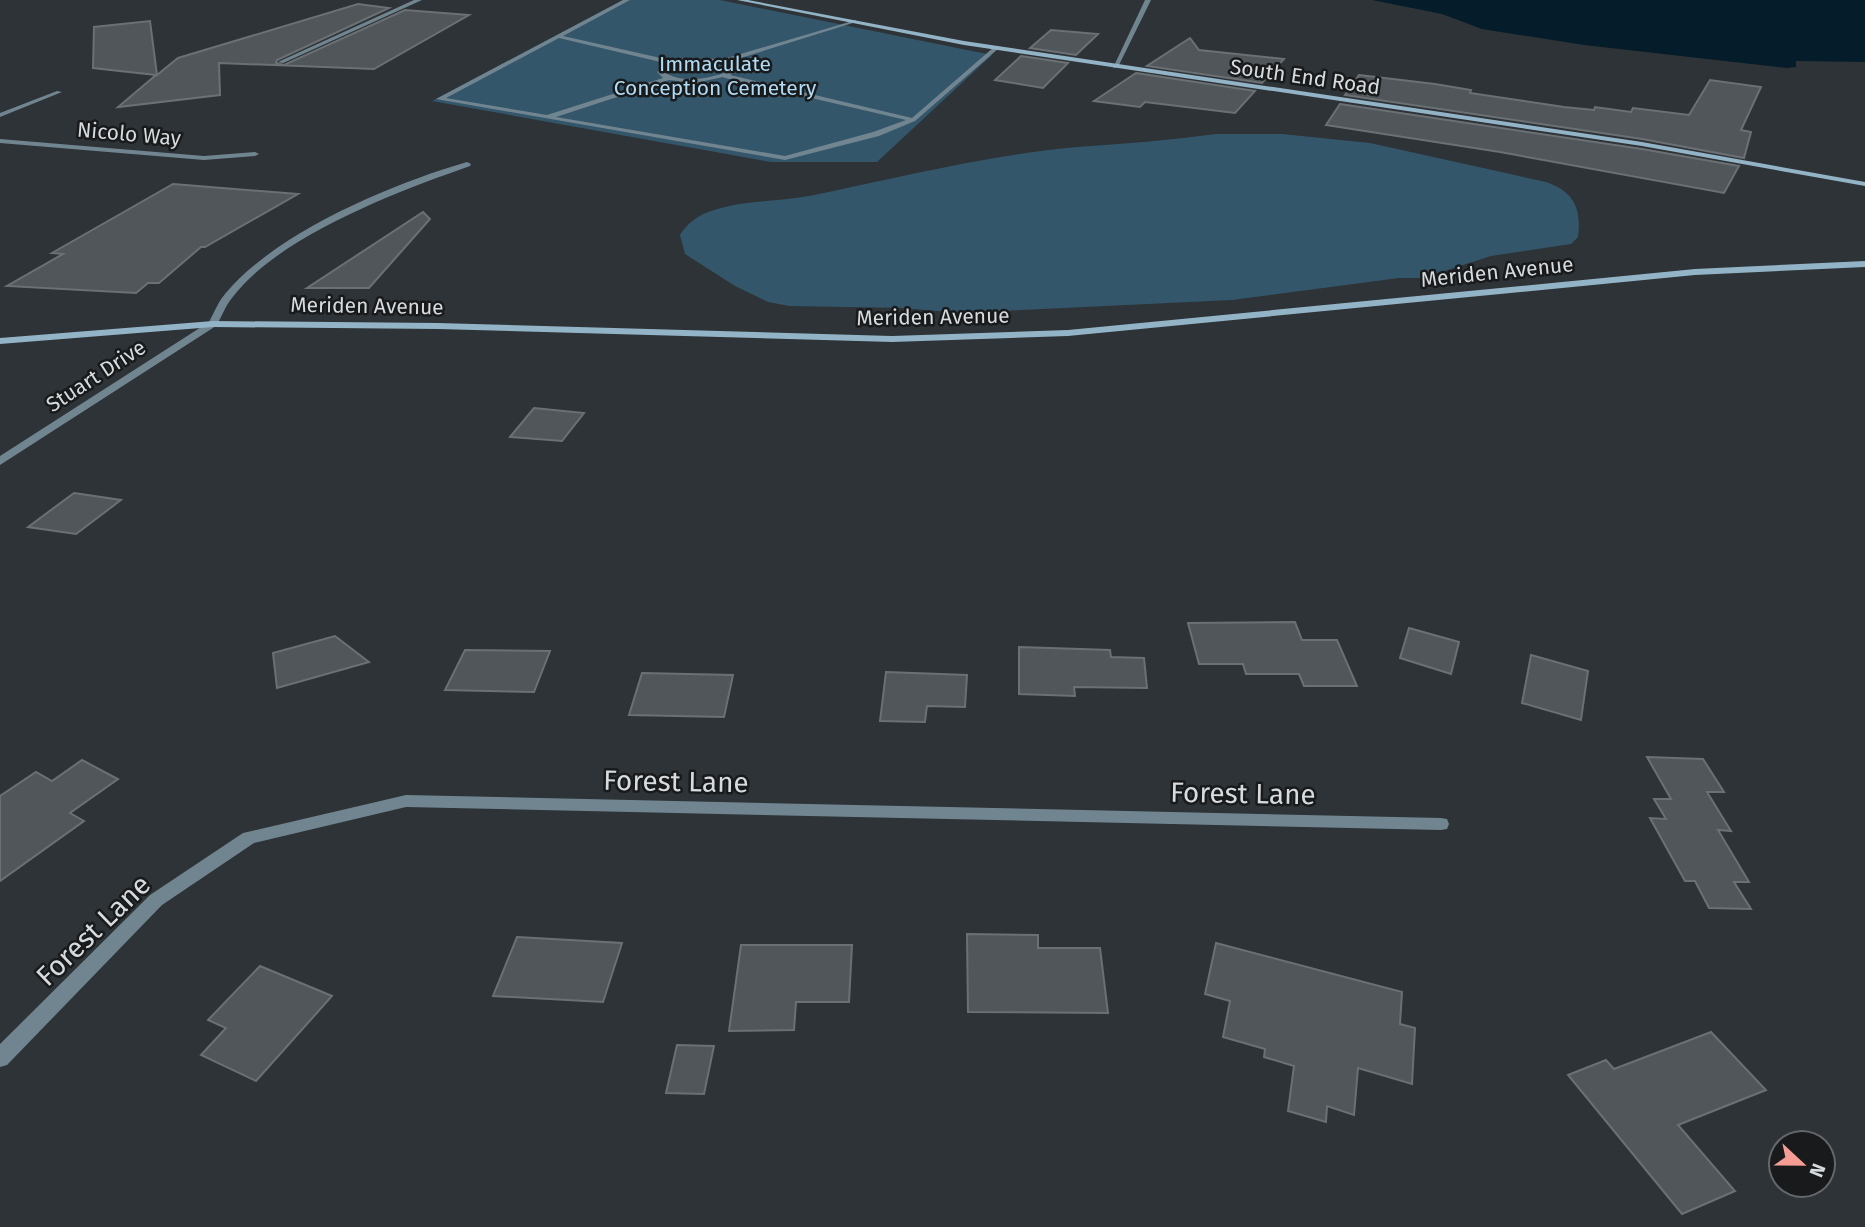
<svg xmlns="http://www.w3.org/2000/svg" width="1865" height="1227" font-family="'Fira Sans',sans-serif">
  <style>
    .green { fill: #34566a }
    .water { fill: #051d2a }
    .building { fill: #51565a; stroke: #6a7074; stroke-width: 2 }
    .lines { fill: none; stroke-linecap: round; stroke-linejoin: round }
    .lane { fill: #718591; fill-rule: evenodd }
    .street { fill: #718591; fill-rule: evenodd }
    .secondary { fill: #93b3c7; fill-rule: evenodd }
    .labels { text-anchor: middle; stroke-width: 5; stroke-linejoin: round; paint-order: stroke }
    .far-park-label { font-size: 21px; fill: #b0dbf5; stroke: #181a1c }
    .far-street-label { font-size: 21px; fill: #d7dbdd; stroke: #181a1c }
    .near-street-label { font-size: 28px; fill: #d7dbdd; stroke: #181a1c }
  </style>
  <rect width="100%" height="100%" fill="#2d3336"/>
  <g class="green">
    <polygon points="623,0 720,0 992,55 877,162 771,162 432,101"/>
    <path d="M1216 134H1282L1370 143 1546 182C1573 191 1582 208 1578 237L1571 244 1491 256 1423 278H1399L1232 300 961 313 902 308 789 306 768 302 735 286 685 254 680 235C688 222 700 214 714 210 744 200 777 202 809 196 897 178 987 155 1077 147 1124 144 1169 140 1216 134Z"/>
  </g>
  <polygon class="water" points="1372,0 1865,0 1865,62 1796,61 1796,67 1787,68 1584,45 1482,29 1442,14"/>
  <g class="building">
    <polygon points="358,4 389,8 277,60 276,63 284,65 405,10 469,15 374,69 219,63 220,95 118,107 156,75 93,68 94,27 150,21 157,75 178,58"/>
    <polygon points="1051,30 1098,34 1076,55 1030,48"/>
    <polygon points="1190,38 1199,50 1284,59 1262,83 1147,66"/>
    <polygon points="1021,56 1068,63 1043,88 995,80"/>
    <polygon points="1136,73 1255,91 1235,113 1145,102 1140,107 1094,101"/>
    <polygon points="1359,75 1435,84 1471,90 1470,93 1564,107 1594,110 1595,107 1631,112 1633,108 1689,115 1710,80 1761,87 1741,130 1751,132 1744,158 1642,139 1345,95"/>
    <polygon points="1340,104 1642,149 1739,166 1724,193 1500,152 1326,125"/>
    <polygon points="173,184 298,194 205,247 201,247 159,283 148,283 136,293 7,286 63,254 52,253"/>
    <polygon points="423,212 430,219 369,288 307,288"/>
    <polygon points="534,408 584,413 562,441 510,437"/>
    <polygon points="74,493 121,500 76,534 28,527"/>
    <polygon points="1295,622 1302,640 1337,640 1357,686 1304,686 1299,674 1246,674 1243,664 1199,664 1188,623"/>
    <polygon points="1409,628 1459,642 1451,674 1400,658"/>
    <polygon points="335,636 369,662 277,688 273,653"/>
    <polygon points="1019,647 1110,650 1111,657 1144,658 1147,688 1074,687 1075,696 1019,694"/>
    <polygon points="465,650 550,651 534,692 445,690"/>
    <polygon points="1531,655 1588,671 1581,720 1522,703"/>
    <polygon points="886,672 967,675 965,707 927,706 925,722 880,721"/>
    <polygon points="642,673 733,675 724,717 629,715"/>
    <polygon points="1647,757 1703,759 1724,792 1707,792 1731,831 1718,830 1749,882 1734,882 1751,909 1709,908 1695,881 1685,881 1650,818 1666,819 1654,799 1671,799"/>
    <polygon points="82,760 118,779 70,813 84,821 0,881 0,796 36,772 52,781"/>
    <polygon points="967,934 1038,935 1038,948 1100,948 1108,1013 968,1012"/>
    <polygon points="517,937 622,943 603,1002 493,996"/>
    <polygon points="1216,943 1402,992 1400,1024 1415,1028 1412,1084 1358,1068 1354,1115 1327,1106 1326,1122 1288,1111 1294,1066 1264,1057 1265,1049 1223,1037 1230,1001 1205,994"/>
    <polygon points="741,945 852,945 849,1002 796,1002 794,1030 729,1031"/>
    <polygon points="260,966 332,996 256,1081 201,1055 226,1028 208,1020"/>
    <polygon points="1711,1032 1766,1090 1678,1125 1735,1191 1682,1214 1568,1075 1606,1060 1614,1069"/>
    <polygon points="677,1045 714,1046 704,1094 666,1093"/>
  </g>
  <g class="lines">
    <path class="lane" d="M623 0H630L563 36 674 61 727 58 856 20V22L731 61 737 66 734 73 730 75 912 118 994 47 999 48 915 121 879 136 785 160 436 99ZM559 38 669 64 657 72 663 78 547 115 446 98ZM726 62 731 66 729 71C710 79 682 84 664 72L678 64ZM723 77 725 78 906 120 873 132 785 156 556 117 669 80 695 83Z"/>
    <g class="street">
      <polygon points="414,0 422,0 283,63 278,62"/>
      <polygon points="1145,0 1151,0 1118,67 1113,68"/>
      <polygon points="57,91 62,92 0,117 0,113"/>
      <polygon points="0,139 204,156 255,152 259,154 255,156 204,160 0,143"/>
      <path d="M467 162 471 164 470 166C399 191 278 236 232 298 225 306 222 317 216 326L0 465V456L209 322C214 313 218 302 225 294 275 233 391 184 467 162Z"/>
      <polygon points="406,795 1441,818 1447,819 1449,824 1447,829 1441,830 406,807 254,843 162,905 7,1065 0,1067 0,1044 150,895 243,833"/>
    </g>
    <g class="secondary">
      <polygon points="737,0 748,0 964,41 1642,142 1865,182 1865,186 1642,146 964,45"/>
      <polygon points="1865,261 1865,267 1695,275 1068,336 892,342 438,329 213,327 0,344 0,338 213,321 438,323 892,336 1068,330 1695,269"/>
    </g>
  </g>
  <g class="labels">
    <g class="far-park-label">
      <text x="715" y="71">Immaculate<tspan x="715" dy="24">Conception Cemetery</tspan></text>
    </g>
    <g class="far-street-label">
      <text transform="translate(1305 77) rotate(8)" y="7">South End Road</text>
      <text transform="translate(129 134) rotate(5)" y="7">Nicolo Way</text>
      <text transform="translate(1497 272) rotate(-6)" y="7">Meriden Avenue</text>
      <text transform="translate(367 306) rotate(1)" y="7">Meriden Avenue</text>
      <text transform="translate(933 317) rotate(-1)" y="7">Meriden Avenue</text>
      <text transform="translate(96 376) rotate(-33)" y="7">Stuart Drive</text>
    </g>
    <g class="near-street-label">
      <text transform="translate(676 781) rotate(1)" y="10">Forest Lane</text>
      <text transform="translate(1243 793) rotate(1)" y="10">Forest Lane</text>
      <text transform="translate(93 930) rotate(-44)" y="10">Forest Lane</text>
    </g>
  </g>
  <g transform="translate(1802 1164) rotate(112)"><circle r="33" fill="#181a1c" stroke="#646769" stroke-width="2"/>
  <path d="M0-5L12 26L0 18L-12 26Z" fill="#f59c94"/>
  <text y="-10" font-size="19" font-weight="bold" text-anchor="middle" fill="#d7dbdd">N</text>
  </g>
</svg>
